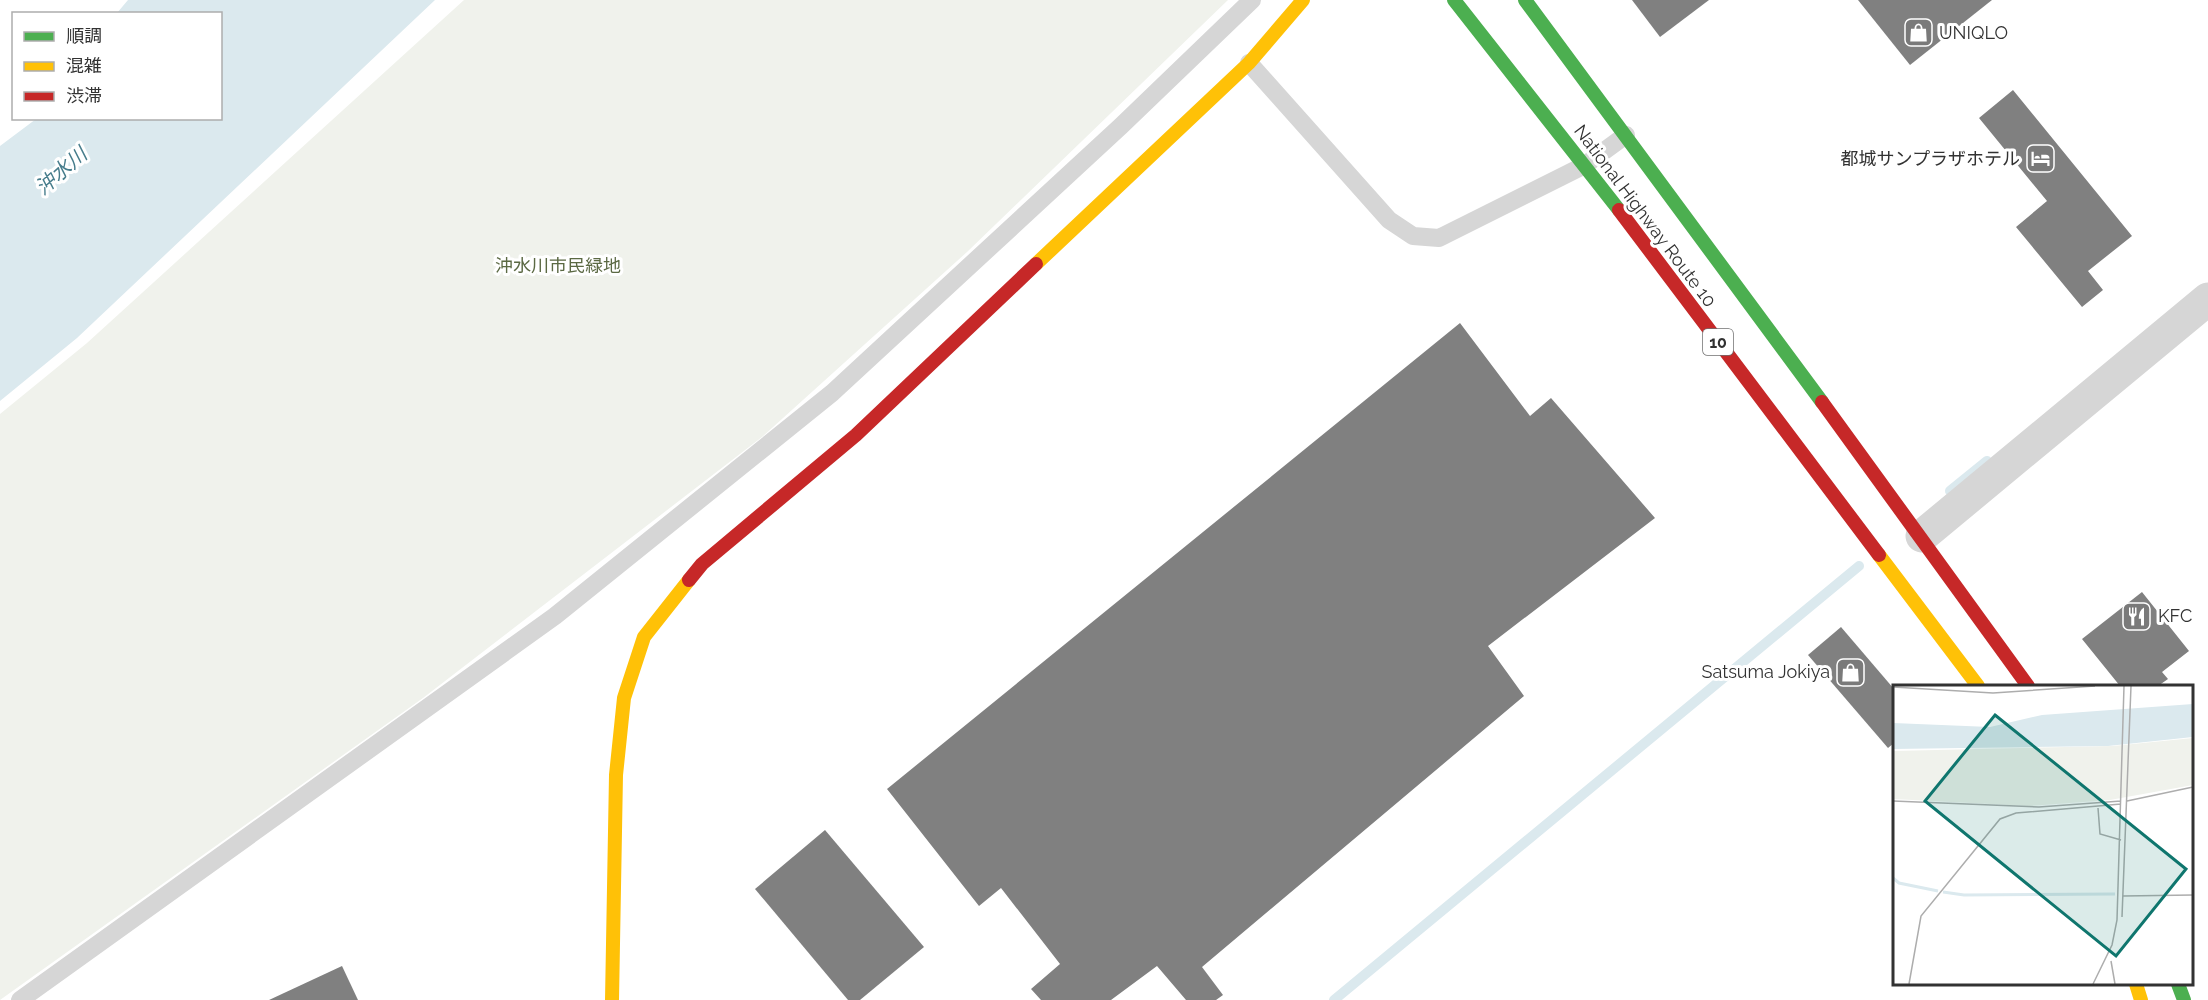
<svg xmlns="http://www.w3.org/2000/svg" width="2208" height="1000" font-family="Raleway,'Noto Sans JP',sans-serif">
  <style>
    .green { fill: #f0f2ec }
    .water { fill: #dbe9ee }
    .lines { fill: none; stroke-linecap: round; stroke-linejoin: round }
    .stream { stroke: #dbe9ee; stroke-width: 10 }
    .building { fill: #808080 }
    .lane { stroke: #d6d6d6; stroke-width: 18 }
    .street { stroke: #d6d6d6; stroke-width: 33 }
    .fast { stroke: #4caf50; stroke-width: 14 }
    .slow { stroke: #ffc107; stroke-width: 14 }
    .jam { stroke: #c62828; stroke-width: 14 }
    .labels { text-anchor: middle; stroke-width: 6; stroke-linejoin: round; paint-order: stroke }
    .shield { fill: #fff; stroke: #707070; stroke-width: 1.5 }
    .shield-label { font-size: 16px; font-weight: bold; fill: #323232 }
    .poi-label { font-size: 18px; fill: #323232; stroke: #fff; text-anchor: start }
    .street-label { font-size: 18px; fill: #323232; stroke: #fff }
    .park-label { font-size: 18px; fill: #5b6943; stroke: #fff }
    .water-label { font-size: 20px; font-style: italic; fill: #477d8c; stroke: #fff }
    .inset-river { fill: none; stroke: #dbe9ee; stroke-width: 3 }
    .inset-road { fill: none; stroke: #adadad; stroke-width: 1.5 }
    .view { fill: #0f766e; fill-opacity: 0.15; stroke: #0f766e; stroke-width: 3 }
    .inset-edge { fill: none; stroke: #323232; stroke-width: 3 }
  </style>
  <rect width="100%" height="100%" fill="#fff"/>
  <polygon class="green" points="464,0 1228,0 967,252 762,437 423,698 0,1000 0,414 87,343"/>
  <polygon class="water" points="128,0 435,0 77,338 0,401 0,146 36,119 220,118 220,14 117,13"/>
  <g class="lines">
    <g class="stream">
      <polyline points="1950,491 1987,461"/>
      <polyline points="1334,1000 1859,566"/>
    </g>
  </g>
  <g class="building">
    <polygon points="1632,0 1709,0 1660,37"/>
    <polygon points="1858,0 1992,0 1910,65"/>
    <polygon points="2013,90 2132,236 2088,271 2103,290 2082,307 2016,227 2047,201 1979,118"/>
    <polygon points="1460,323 1530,416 1551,398 1655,518 1488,646 1524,696 1202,967 1223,995 1216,1000 1186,1000 1157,966 1111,1000 1041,1000 1031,989 1060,964 1001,888 979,906 887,789"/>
    <polygon points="2142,592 2189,651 2162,672 2168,679 2158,686 2120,686 2082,639"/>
    <polygon points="1841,627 1894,689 1894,743 1888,748 1808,655"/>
    <polygon points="825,830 924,947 860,1000 848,1000 755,889"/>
    <polygon points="342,966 358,1000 269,1000"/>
  </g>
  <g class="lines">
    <g class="lane">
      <polyline points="1249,63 1389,220 1413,236 1439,238 1585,165 1626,135"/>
      <polyline points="20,1000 555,616 832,393 1121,126 1252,0"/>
    </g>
    <polyline class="street" points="1922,536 2208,299"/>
    <g class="fast">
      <polyline points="1454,0 1619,210"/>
      <polyline points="1525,0 1822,402"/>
      <polyline points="2178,984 2184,1000"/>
    </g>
    <g class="slow">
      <polyline points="1036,264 1249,63 1303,0"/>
      <polyline points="1879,555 1978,686"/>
      <polyline points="2136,984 2141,1000"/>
      <polyline points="612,1000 616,775 624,698 644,637 689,580"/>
    </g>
    <g class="jam">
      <polyline points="1619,210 1879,555"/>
      <polyline points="1822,402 2028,686"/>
      <polyline points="689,580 702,564 856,435 1036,264"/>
    </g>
  </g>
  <defs>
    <symbol id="shop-square" viewBox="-11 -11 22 22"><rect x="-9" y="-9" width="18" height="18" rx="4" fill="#7a7a7a" stroke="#fff"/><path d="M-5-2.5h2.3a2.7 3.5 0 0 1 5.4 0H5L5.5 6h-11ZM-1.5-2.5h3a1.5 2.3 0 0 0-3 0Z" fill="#fff"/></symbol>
    <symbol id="hotel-square" viewBox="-11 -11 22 22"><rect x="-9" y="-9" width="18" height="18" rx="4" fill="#7a7a7a" stroke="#fff"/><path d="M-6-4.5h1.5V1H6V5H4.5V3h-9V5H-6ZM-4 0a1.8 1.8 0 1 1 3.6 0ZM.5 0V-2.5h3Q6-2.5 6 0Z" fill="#fff"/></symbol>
    <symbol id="restaurant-square" viewBox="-11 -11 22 22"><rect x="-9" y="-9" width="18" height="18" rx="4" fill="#7a7a7a" stroke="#fff"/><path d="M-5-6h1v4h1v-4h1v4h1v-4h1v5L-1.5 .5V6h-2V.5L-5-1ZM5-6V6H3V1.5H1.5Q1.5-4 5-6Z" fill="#fff"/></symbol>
  </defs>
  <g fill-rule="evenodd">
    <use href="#shop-square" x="1902" y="16" width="33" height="33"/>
    <use href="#hotel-square" x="2024" y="142" width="33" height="33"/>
    <use href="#restaurant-square" x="2120" y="600" width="33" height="33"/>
    <use href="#shop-square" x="1834" y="656" width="33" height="33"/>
  </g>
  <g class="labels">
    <rect class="shield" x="1703" y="329" width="30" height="26" rx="4.5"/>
    <g class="shield-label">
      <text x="1718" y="348">10</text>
    </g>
    <g class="poi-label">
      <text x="1939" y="39">UNIQLO</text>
      <text x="2020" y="165" text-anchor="end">都城サンプラザホテル</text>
      <text x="2158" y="622">KFC</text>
      <text x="1830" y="678" text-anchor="end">Satsuma Jokiya</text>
    </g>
    <g class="street-label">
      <text transform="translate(1645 216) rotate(53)" y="6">National Highway Route 10</text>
    </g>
    <g class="park-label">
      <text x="558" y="272">沖水川市民緑地</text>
    </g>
    <g class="water-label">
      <text transform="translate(61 171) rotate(-41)" y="7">沖水川</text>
    </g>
  </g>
  <g transform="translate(1893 685)">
    <rect width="300" height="300" fill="#fff"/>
    <path d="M300 53V100L217 115 137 121 0 114V66L220 61Z" fill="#f0f2ec"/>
    <path d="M300 19V52L215 61 0 64V38L97 42 149 30Z" fill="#dbe9ee"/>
    <path class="inset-river" d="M0 193 6 198 45 206M50 207 71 210 222 209"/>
    <path class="inset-road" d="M0 2 100 8 202 1M0 116 146 122 228 116M234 116 300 102M205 123 207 149 228 155M230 211 300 210M229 232 238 1M218 276 222 299M16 299 28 231 107 134 123 128 228 119M200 299 219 260 224 235 231 1"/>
    <path class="view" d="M102 30 293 184 223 271 32 116Z"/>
    <rect width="300" height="300" class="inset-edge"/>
  </g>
  <rect x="12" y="12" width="210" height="108" fill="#ffffff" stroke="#adadad" stroke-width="1.5"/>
  <rect x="24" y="32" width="30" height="9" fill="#4caf50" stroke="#adadad" stroke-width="1.5"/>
  <text x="66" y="42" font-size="18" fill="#323232">順調</text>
  <rect x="24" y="62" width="30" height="9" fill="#ffc107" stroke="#adadad" stroke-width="1.5"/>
  <text x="66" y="72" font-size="18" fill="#323232">混雑</text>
  <rect x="24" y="92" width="30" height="9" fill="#c62828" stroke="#adadad" stroke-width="1.5"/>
  <text x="66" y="102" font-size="18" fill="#323232">渋滞</text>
</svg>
